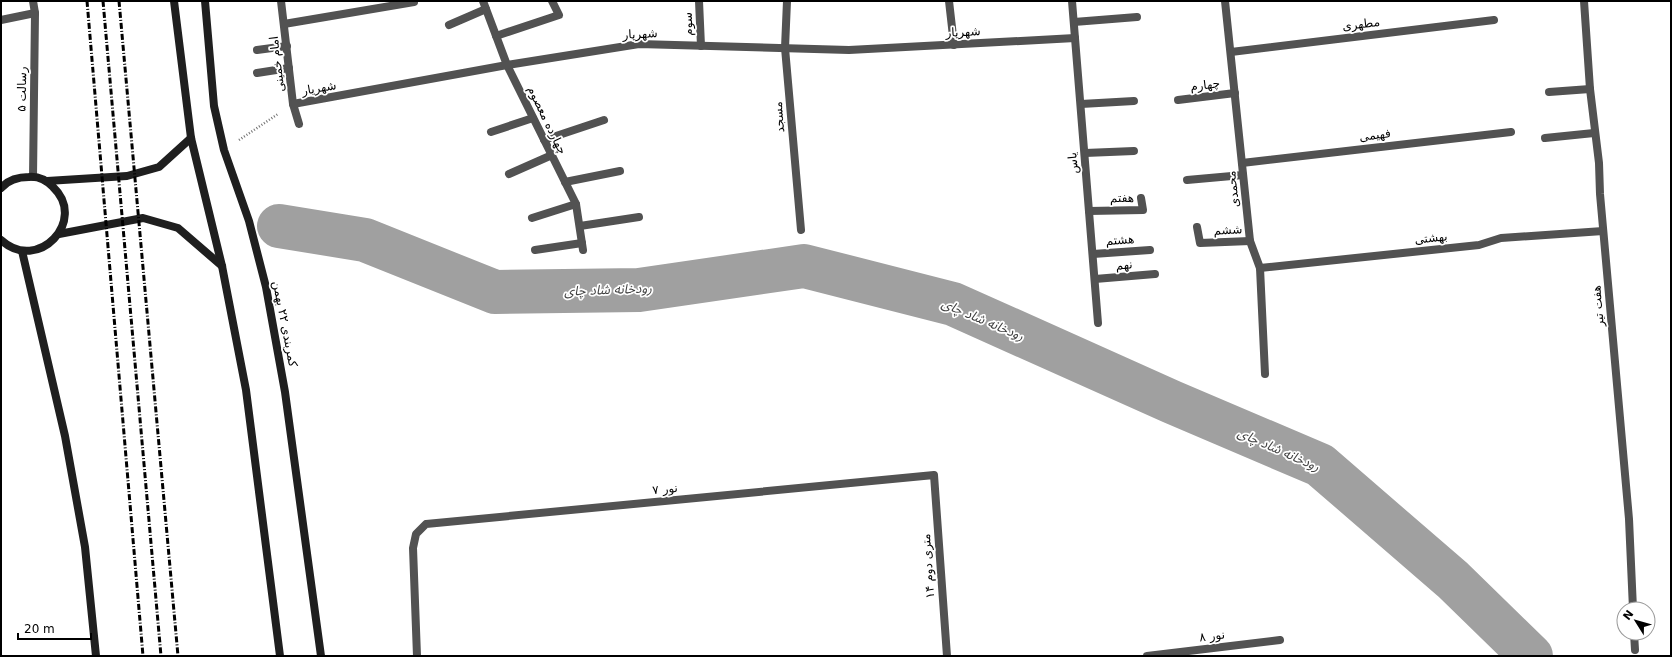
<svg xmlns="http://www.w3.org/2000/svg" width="1672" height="657" font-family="'DejaVu Sans','Noto Sans Arabic',sans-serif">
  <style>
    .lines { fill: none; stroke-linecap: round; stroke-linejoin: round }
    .river { stroke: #a0a0a0; stroke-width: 44 }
    .path { stroke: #747474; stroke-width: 2.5; stroke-dasharray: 1 2; stroke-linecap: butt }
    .lane { stroke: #525252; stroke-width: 8 }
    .street { stroke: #525252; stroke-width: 8 }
    .secondary { stroke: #1f1f1f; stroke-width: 8 }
    .rail { stroke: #000; stroke-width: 3; stroke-dasharray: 6 2 1 2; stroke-linecap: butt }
    .labels { text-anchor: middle; stroke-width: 3.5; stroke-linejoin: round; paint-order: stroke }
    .street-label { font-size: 12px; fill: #000; stroke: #fff }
    .water-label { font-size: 13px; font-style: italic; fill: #414141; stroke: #fff }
  </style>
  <rect width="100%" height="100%" fill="#fff"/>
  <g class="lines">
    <polyline class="river" points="279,226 365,240 495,292 639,290 804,266 953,304 1172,402 1320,465 1453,580 1531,656"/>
    <polyline class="path" points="239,140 278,114"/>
    <g class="lane">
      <polyline points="1074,22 1137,17"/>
      <polyline points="449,25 486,9"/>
      <polyline points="496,36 559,15 552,1"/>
      <polyline points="257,50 287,46"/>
      <polyline points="257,73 289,68"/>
      <polyline points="491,132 533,118"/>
      <polyline points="544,140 604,120"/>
      <polyline points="509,174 552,155"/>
      <polyline points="1187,180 1243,175"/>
      <polyline points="565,182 620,171"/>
      <polyline points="1089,211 1143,210 1141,198"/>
      <polyline points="532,218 576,204"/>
      <polyline points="1197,227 1200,243 1250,241"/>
      <polyline points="535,250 582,243"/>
      <polyline points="1093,254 1150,250"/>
      <polyline points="1095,279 1155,274"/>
    </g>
    <g class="street">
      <polyline points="281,1 293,104 299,124"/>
      <polyline points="483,1 507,65 576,204 583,250"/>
      <polyline points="699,1 701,46"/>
      <polyline points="787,1 785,48 801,230"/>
      <polyline points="949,1 954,45"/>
      <polyline points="1072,1 1098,323"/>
      <polyline points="1225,1 1250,241 1260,268 1265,374"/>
      <polyline points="1584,1 1590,89 1599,163 1600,194 1629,519 1633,609"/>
      <polyline points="1,20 35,13"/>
      <polyline points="284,24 414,2"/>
      <polyline points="1231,52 1494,20"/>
      <polyline points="1549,92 1590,89"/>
      <polyline points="1178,100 1235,93"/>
      <polyline points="293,104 507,65 639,44 849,50 1075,38"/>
      <polyline points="1081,104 1134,101"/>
      <polyline points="1545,138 1594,133"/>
      <polyline points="1085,153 1134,151"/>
      <polyline points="1242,163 1511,132"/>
      <polyline points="33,177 35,13 33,1"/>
      <polyline points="580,226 639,217"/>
      <polyline points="1260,268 1479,245 1501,238 1603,231"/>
      <polyline points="1634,633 1635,650"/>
      <polyline points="417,656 413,548 416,534 426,524 934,475 947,656"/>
      <polyline points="1147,656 1280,640"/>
    </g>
    <g class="secondary">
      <polyline points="174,1 191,138 222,266 246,390 280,656"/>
      <polyline points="205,1 214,106 224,150 249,221 266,287 285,392 321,656"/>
      <polyline points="47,181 127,176 159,167 191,138"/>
      <path d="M1 188C8 180 18 177 29 177 38 176 47 181 53 187 88 220 38 274 1 240"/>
      <polyline points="59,234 143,218 178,228 222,266"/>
      <polyline points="22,251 65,436 85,547 96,656"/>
    </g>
    <g class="rail">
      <polyline points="87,1 143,656"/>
      <polyline points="103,1 161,656"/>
      <polyline points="119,1 178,656"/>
    </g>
  </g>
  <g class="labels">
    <g class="street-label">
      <text transform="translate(688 24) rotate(-92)" y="4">سوم</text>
      <text transform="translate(1361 24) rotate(-7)" y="4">مطهری</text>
      <text transform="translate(963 32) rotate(-3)" y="4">شهریار</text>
      <text transform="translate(640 34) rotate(-3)" y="4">شهریار</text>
      <text transform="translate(277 64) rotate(-97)" y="4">امام خمینی</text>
      <text transform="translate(1205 85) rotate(-7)" y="4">چهارم</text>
      <text transform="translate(319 88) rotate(-10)" y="4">شهریار</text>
      <text transform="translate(22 89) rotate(-89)" y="4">رسالت ۵</text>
      <text transform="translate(779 117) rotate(-95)" y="4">مسجد</text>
      <text transform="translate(547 120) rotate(64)" y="4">چهارده معصوم</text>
      <text transform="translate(1375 135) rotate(-7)" y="4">فهیمی</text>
      <text transform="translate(1073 163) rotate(-95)" y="4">یاس</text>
      <text transform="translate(1233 189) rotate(-96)" y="4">محمدی</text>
      <text transform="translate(1122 198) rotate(-1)" y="4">هفتم</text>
      <text transform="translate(1228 230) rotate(-3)" y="4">ششم</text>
      <text transform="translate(1431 238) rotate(-6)" y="4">بهشتی</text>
      <text transform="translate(1120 240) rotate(-4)" y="4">هشتم</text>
      <text transform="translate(1124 265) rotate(-5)" y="4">نهم</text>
      <text transform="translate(1598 306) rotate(-95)" y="4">هفت تیر</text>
      <text transform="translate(285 324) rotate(79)" y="4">کمربندی ۲۲ بهمن</text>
      <text transform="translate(665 489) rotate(-6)" y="4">نور ۷</text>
      <text transform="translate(928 566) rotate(-94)" y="4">۱۴ متری دوم</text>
      <text transform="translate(1212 636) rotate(-7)" y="4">نور ۸</text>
    </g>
    <g class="water-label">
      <text transform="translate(608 289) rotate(-2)" y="5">رودخانه شاد چای</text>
      <text transform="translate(983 319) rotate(23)" y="5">رودخانه شاد چای</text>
      <text transform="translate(1279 449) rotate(24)" y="5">رودخانه شاد چای</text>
    </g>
  </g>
  <rect width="1672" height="657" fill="none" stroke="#000000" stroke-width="4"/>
  <g transform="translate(1636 621) rotate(307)"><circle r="19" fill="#ffffff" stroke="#999999"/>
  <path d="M0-3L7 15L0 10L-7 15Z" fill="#000000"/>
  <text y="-6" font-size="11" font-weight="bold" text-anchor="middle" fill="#000000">N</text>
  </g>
  <path d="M18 633v6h73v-6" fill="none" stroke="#000000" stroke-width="2"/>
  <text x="24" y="633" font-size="12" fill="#000000" stroke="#ffffff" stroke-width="3" paint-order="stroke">20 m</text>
</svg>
